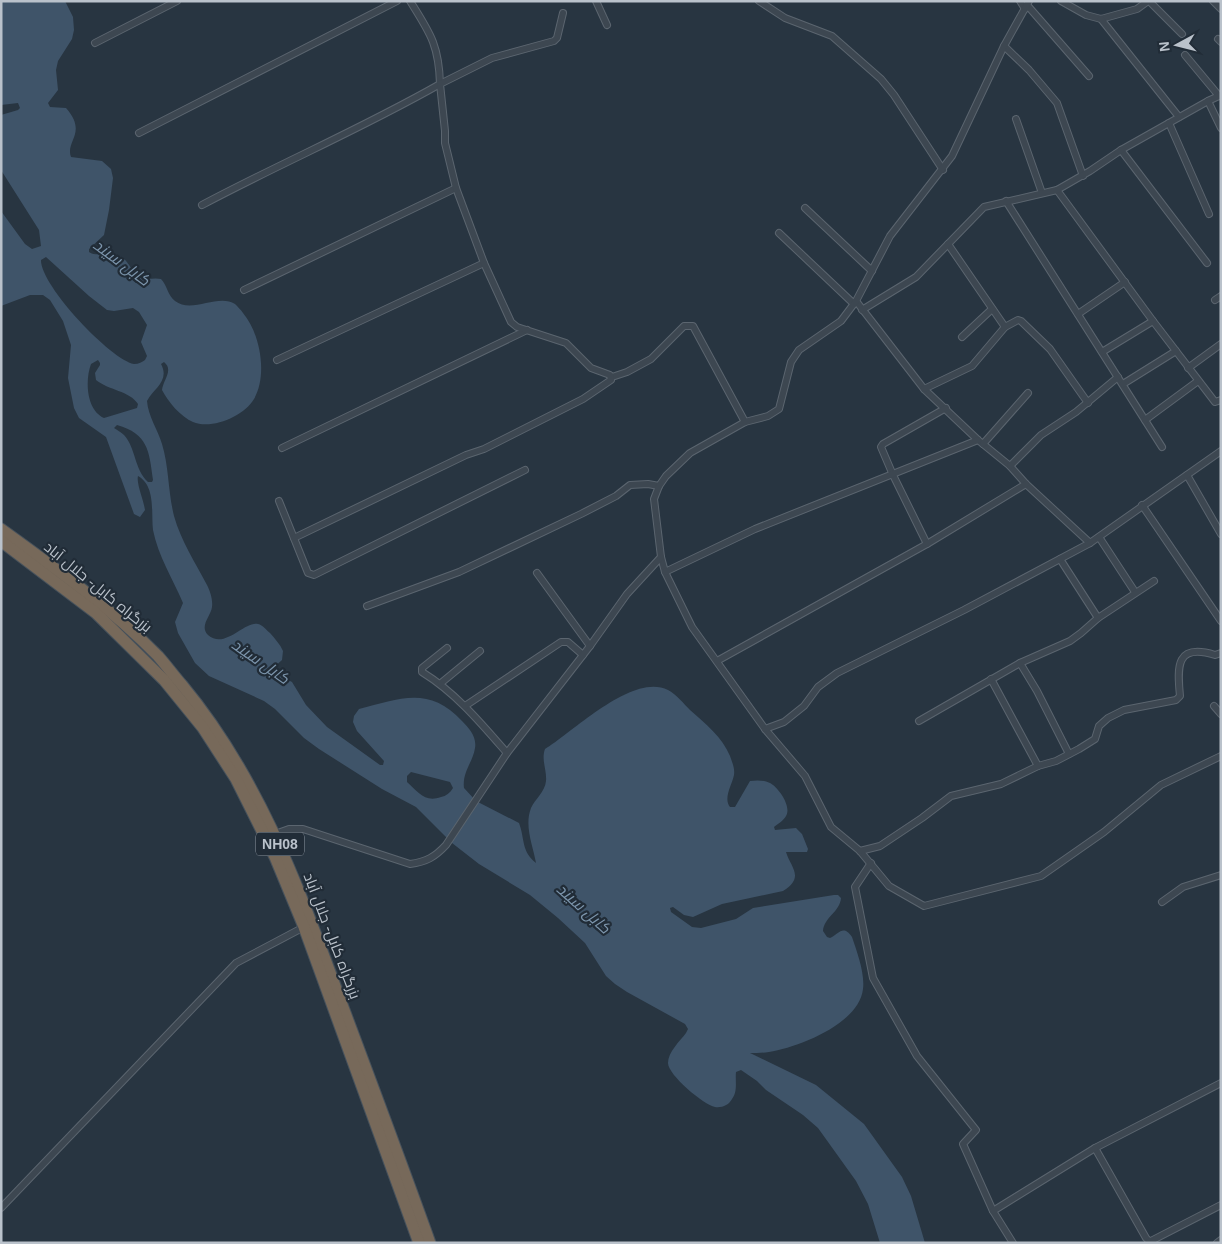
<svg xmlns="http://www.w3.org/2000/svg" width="1222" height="1244" font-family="Helvetica,Cairo,sans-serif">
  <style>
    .water { fill: #3f5469; fill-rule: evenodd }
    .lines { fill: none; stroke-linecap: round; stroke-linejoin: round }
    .street-casing { stroke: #5b656f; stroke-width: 8 }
    .highway-casing { stroke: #47525c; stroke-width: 13 }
    .street { stroke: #3d4751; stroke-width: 6 }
    .highway { stroke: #77695a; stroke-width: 11 }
    .labels { text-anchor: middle; stroke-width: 4.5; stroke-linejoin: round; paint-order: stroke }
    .shield { fill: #212c37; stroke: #8c959f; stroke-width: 1 }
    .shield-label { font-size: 14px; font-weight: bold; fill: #bac2cb }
    .street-label { font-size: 15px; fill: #bac2cb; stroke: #212c37 }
    .water-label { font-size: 16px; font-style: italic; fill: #7c95ac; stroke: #212c37 }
  </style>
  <rect width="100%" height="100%" fill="#283541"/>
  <path class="water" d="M1 1H65L73 17 74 30 72 39 58 61 56 70 58 90 48 103 50 107 66 108C88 133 65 141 71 157L102 161 111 169 113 178 109 210 104 235 89 249V252C96 257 107 252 116 255 128 258 129 268 138 276 144 281 154 277 161 279 167 285 168 296 175 301 192 314 218 293 235 304 237 306 241 310 243 313 260 333 268 375 254 399 244 416 212 430 193 422 181 417 168 402 162 390 163 380 174 370 164 362L161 364C170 381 154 388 147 401 148 416 158 430 162 444 169 467 168 492 174 516 181 541 195 562 207 585 210 591 213 600 212 607 211 616 199 626 208 635 225 650 244 621 258 624 263 625 266 630 270 633 275 639 280 644 283 651L282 660 272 669V672L292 682 306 705 327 727 380 765H383L384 761 357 731 353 722 354 716 359 709C399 699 429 685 462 721 469 728 477 737 475 748 473 762 462 772 464 788L476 801 519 823C525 839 521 851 536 863 533 846 524 826 531 808 535 799 545 792 546 781 547 770 541 760 545 749 573 732 633 672 668 690 676 694 684 704 690 710 706 724 722 737 730 756 732 762 735 768 734 775 732 785 723 798 730 807H735L750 781C757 780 764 780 770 783 778 787 792 806 786 816 784 820 778 824 774 827L775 830 796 828 802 834 808 849 807 852H786C791 868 805 877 783 891L722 904 693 917 684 915 673 907 670 908 671 912 692 927 701 928 736 919 753 908 834 895H838L841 898C840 912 824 917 823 931L827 937 830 938C839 934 843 924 852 937 857 952 865 973 863 989 859 1024 799 1047 769 1052 762 1053 756 1053 750 1053L816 1085 864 1124 902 1177 911 1196 925 1243H880L868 1204 856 1181 818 1128 803 1115 766 1090 757 1081 741 1070 736 1072C735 1081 738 1091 732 1099 729 1105 722 1108 715 1107 704 1105 668 1075 668 1063 668 1052 680 1041 686 1033L688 1029 685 1024 627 992 615 984 606 976 585 943 558 918 530 895 479 864 452 843 416 807 382 789 319 749 304 738 275 709 264 701 209 676 195 663 178 633 175 622 183 603C173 579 158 556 153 530 151 513 156 486 138 476 136 483 144 501 145 510L140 517 134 514 106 437 79 418 74 408 68 378 71 345 63 321 50 300 43 295H30L1 306V211L25 244 32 249 41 246 39 230 1 170V115L18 110 20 108 18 103 1 105ZM46 257 89 296 107 310 114 311 133 308 139 312 147 325 141 342 147 356 145 360C142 362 139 364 134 364 111 360 40 285 41 260ZM98 360 100 363V365L95 373 96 380C108 390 130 391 138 404L137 408 104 418C86 410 85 380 91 364ZM117 425C148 434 149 450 153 480L152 482H148C134 469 136 448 124 435 121 432 117 430 114 428ZM411 772 450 782 453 788C450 793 446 796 441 797 425 803 418 792 407 782V776Z"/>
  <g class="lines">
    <defs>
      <g id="street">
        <polyline points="596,1 607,25"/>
        <polyline points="759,1 785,18 832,36 881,79 894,95 943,170"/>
        <polyline points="1020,1 1025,9"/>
        <polyline points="1061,1 1086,15 1101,19 1137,9 1148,1"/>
        <polyline points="1149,1 1182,34"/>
        <polyline points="1213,1 1221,9"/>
        <polyline points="1027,5 1089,76"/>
        <polyline points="1101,19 1179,117"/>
        <polyline points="1218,39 1221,42"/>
        <polyline points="95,43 177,1"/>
        <polyline points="1004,46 1029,70 1057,103 1083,176"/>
        <polyline points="1185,55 1219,96"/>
        <polyline points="1208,101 1221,128"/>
        <polyline points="1016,119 1042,193"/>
        <polyline points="1169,123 1209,214"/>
        <polyline points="139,133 397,1"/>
        <polyline points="1121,150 1207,263"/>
        <polyline points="1057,190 1153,321 1215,402 1221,400"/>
        <polyline points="1006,201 1162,447"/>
        <path d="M202 205C281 163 363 128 440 84 439 45 430 33 410 1"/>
        <polyline points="805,208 872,271"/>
        <polyline points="779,233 854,304"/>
        <polyline points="948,244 1005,327"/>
        <polyline points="244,290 456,188"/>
        <polyline points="1215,300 1221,296"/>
        <polyline points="856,301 924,389 978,440 1010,466 1026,484 1090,543"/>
        <polyline points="862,310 916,277 984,207 1057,190 1090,171 1121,150 1208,101 1221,95"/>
        <polyline points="1078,314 1125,282"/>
        <polyline points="962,337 992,309"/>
        <polyline points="1102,352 1153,321"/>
        <polyline points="277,360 484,263"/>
        <polyline points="1188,368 1221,344"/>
        <polyline points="612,377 627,372 651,359 684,326 693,326 745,422"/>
        <polyline points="1123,384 1176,351"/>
        <polyline points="924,389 972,366 1005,327 1018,320 1021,321 1050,349 1088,403"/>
        <polyline points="1145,420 1198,381"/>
        <polyline points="983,444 1028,393"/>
        <polyline points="282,448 527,330"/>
        <polyline points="1010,466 1041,435 1076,412 1118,377"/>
        <polyline points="1187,475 1221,534"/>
        <polyline points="279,501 308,573 314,575 525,470"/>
        <polyline points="1142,505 1221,621"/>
        <polyline points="1099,537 1135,592"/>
        <polyline points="294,538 466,455 484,449 583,399 611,380 610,375 591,368 566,343 517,327 511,322 484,263 456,188 445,143 445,131 440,84 492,58 554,41 557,38 563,13"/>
        <polyline points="927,544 893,475 881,447 883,444 946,408"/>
        <polyline points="661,557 665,572 692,627 765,729 805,776 831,827 860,851 889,886 924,906 1041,876 1104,832 1161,785 1221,756"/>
        <polyline points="1060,559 1098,618"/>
        <polyline points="665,572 755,529 978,440"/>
        <polyline points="537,573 590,646"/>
        <polyline points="367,606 459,572 581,514 616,496 630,485 648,484 659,486"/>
        <path d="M447 648 422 668V672C456 693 481 723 507 753"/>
        <polyline points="717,661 927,544 1026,484"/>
        <polyline points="1020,663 1037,691 1069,754"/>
        <polyline points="991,679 1038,766"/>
        <polyline points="441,683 480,651"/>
        <polyline points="465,706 561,642 568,642 583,655"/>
        <polyline points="1214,706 1221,714"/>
        <polyline points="919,721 1020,663 1070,641 1081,633 1098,618 1154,581"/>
        <polyline points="765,729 784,722 804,706 818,687 837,673 964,610 1090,543 1221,451"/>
        <path d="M275 834 289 829H303L410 864C426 862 435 857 446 845L507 753 590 646 627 594 661 557 654 499 659 486 666 476 690 453 745 422 768 416 779 409 791 362 799 350 841 321 856 301 890 236 952 156 1004 46 1029 1"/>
        <path d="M860 851 880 846 922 818 951 796 1001 784 1038 766 1056 761 1079 749 1095 739 1099 726 1108 718 1124 710 1176 700 1180 696C1177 666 1176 643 1215 655L1221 653"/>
        <polyline points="871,863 855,887 873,978 917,1056 976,1130 963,1144 993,1211 1013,1243"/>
        <polyline points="1162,902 1183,887 1221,875"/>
        <polyline points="1095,1148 1146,1238 1151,1243"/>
        <polyline points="1,1208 236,963 304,927"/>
        <polyline points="993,1211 1095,1148 1221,1083"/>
        <polyline points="1149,1242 1221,1205"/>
        <polyline points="1217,1243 1221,1240"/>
      </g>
      <g id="highway">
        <path d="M1 529C55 568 111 608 158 656 166 665 174 676 182 685 260 779 299 889 341 1002 371 1082 401 1162 430 1243"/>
        <polyline points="1,541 96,613 164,680 203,728 236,779 275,857 304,927 419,1243"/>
      </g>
    </defs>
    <use href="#street" class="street-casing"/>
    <use href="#highway" class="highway-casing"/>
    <use href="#street" class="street"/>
    <use href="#highway" class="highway"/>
  </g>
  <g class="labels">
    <rect class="shield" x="256" y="832.5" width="48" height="23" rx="4"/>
    <g class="shield-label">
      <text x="280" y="849">NH08</text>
    </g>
    <g class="street-label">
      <text transform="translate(98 587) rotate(39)" y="5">بزرگراه کابل- جلال آباد</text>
      <text transform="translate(332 936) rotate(69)" y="5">بزرگراه کابل- جلال آباد</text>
    </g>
    <g class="water-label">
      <text transform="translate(122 262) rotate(37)" y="6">کابل سيند</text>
      <text transform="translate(261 661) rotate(35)" y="6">کابل سيند</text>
      <text transform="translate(584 908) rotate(42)" y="6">کابل سيند</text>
    </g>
  </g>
  <rect width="1222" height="1244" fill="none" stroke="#bac2cb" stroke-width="5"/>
  <g transform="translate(1177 45) rotate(263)" stroke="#212c37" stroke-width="4" paint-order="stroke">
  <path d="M0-4L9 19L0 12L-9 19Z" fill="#bac2cb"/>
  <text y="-8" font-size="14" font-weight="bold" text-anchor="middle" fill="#bac2cb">N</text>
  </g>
</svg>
